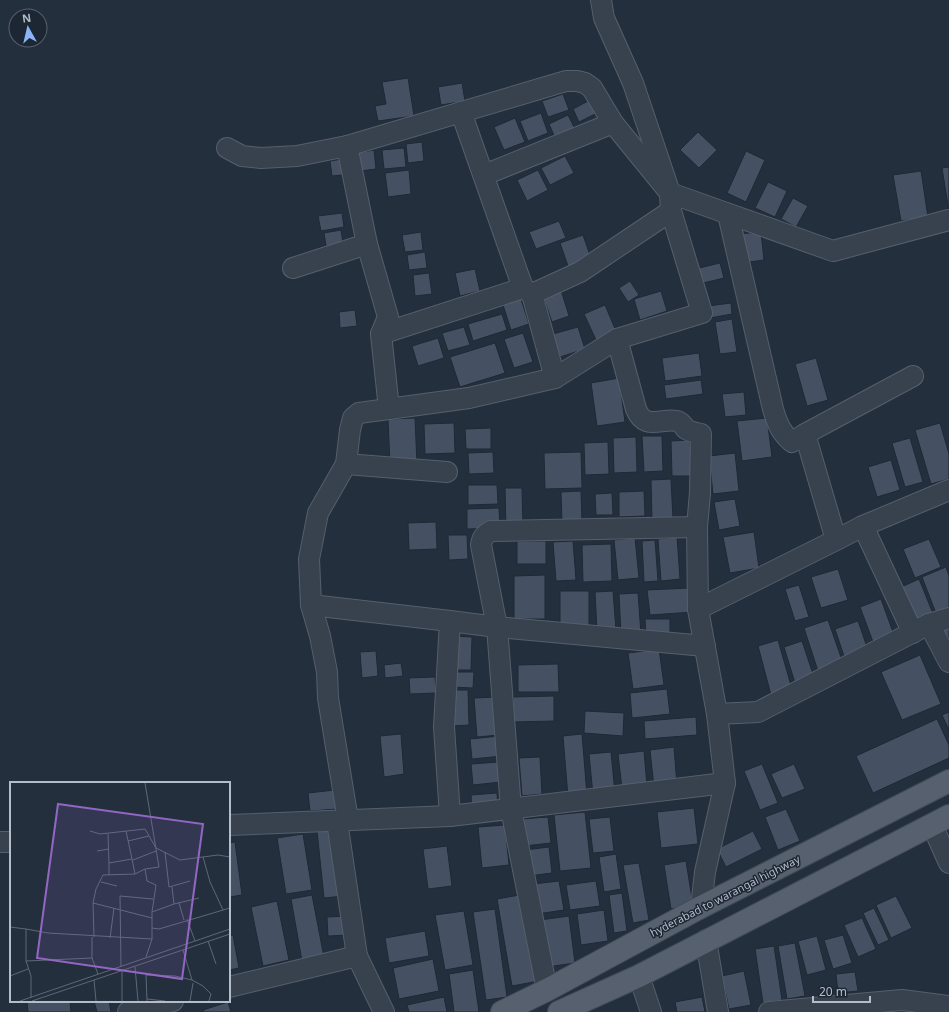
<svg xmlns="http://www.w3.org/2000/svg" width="949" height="1012" font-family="'Noto Sans',sans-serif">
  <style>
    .building { fill: #455162; stroke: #1f2835 }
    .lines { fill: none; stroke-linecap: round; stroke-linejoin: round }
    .street-casing { stroke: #565f6c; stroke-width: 22 }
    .primary-casing { stroke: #414a57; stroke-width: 24 }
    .street { stroke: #38414e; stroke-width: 20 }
    .primary { stroke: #56606e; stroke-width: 22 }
    .labels { text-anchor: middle; stroke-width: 3; stroke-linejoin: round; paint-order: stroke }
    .street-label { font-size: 11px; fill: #b4bcc9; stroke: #1d2633 }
    .inset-road { fill: none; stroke: #5e6776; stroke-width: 1 }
    .view { fill: #9266c3; fill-opacity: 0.15; stroke: #9266c3; stroke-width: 2 }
    .inset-edge { fill: none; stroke: #b4bcc9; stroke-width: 2 }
  </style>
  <rect width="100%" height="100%" fill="#242f3e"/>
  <g class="building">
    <polygon points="408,78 414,116 378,121 375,106 386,104 382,82"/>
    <polygon points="462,83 465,101 441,105 438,87"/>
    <polygon points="563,94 569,110 548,117 542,101"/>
    <polygon points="592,99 599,112 579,122 573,109"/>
    <polygon points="541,113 548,133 528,141 520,121"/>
    <polygon points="568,115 577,133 557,142 549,124"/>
    <polygon points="515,118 525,142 504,150 494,127"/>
    <polygon points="698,132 717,150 699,168 680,150"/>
    <polygon points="422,142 424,161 408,163 406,144"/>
    <polygon points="404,148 406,167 384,169 382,150"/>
    <polygon points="374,150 376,169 353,172 351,154"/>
    <polygon points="746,151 765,160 746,202 727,193"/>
    <polygon points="565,156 574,173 550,185 541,168"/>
    <polygon points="349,158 351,174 332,176 330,161"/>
    <polygon points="949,167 949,212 942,168"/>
    <polygon points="409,170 411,194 388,197 385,173"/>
    <polygon points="538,170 548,190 527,201 517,180"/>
    <polygon points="921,171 928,217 901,221 893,175"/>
    <polygon points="768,182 787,191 775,217 755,208"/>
    <polygon points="793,198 808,206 796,227 781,219"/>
    <polygon points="342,213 344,227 321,231 318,216"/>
    <polygon points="559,221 566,238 536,249 529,232"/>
    <polygon points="341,230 344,250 327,252 324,233"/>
    <polygon points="421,232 423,250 405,252 402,235"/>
    <polygon points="761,232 764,260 742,263 738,234"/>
    <polygon points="583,235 592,261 569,269 560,243"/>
    <polygon points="425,252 427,268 409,270 407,255"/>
    <polygon points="720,263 724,278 699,284 695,269"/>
    <polygon points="475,269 480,291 460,296 455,273"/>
    <polygon points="429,273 432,294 415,296 413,275"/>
    <polygon points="630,281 639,295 628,302 619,288"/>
    <polygon points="561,290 569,316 552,322 543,296"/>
    <polygon points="661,291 667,311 640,320 634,299"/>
    <polygon points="521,299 529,324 511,330 503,305"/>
    <polygon points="731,303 732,314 710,318 708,306"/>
    <polygon points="605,305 616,331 596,340 584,314"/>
    <polygon points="355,310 357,326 340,328 339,312"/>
    <polygon points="502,314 507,330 473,341 468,324"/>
    <polygon points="732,319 737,352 720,354 715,322"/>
    <polygon points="464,327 470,345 448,351 442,333"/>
    <polygon points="578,327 585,349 560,357 553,334"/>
    <polygon points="523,333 533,362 514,368 504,339"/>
    <polygon points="438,338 444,358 418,366 412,346"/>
    <polygon points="495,343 505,373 460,387 450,357"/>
    <polygon points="699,353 702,376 665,381 662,358"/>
    <polygon points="816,358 828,400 807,406 795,364"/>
    <polygon points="619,378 625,422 597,426 591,383"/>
    <polygon points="701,380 703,394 666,399 664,385"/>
    <polygon points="744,392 746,415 725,417 722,394"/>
    <polygon points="415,418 417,464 390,465 388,419"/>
    <polygon points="767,418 772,457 742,461 737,421"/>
    <polygon points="454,423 455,453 425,454 424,424"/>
    <polygon points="940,423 949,454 949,479 931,484 915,430"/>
    <polygon points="491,428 491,449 466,449 465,429"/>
    <polygon points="642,436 662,436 663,471 644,472"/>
    <polygon points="636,437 637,472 614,473 613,438"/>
    <polygon points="910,438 923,482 905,487 892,443"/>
    <polygon points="690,440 692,476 672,476 671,441"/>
    <polygon points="608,442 609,474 585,475 584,443"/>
    <polygon points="493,452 494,473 469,474 468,453"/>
    <polygon points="581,452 582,488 545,489 544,453"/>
    <polygon points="735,453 739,491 713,494 709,456"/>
    <polygon points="891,460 900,490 877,497 868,467"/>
    <polygon points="671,479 673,519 652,520 651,480"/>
    <polygon points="468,485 497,485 498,504 468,505"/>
    <polygon points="505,488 522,488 523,527 506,528"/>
    <polygon points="581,491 582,522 562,523 561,492"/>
    <polygon points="644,491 645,516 619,517 619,492"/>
    <polygon points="612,493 613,515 596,515 595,494"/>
    <polygon points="735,499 740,526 719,530 714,502"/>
    <polygon points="499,508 500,528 467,529 467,509"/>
    <polygon points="436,522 437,549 409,550 408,523"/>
    <polygon points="754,532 759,568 730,573 723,537"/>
    <polygon points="448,535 467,535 468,559 449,560"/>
    <polygon points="677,537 680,579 661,581 658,539"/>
    <polygon points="635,538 639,578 618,580 614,540"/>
    <polygon points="929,539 941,567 915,578 903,549"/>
    <polygon points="655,540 658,581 644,582 642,541"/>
    <rect x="517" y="541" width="29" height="23"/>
    <polygon points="573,541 576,580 556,581 553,542"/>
    <polygon points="611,544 612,581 583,582 582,545"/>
    <polygon points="946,567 949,576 949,611 937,616 922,577"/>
    <polygon points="838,569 848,600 821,608 811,577"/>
    <polygon points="545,575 545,619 514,619 514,576"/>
    <polygon points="919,579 934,616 912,625 897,589"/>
    <polygon points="799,585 809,617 795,621 785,589"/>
    <polygon points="690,588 693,612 650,615 647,590"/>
    <rect x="560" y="591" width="29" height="36"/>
    <polygon points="613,591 616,630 597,631 595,592"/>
    <polygon points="638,593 641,634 621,635 619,594"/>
    <polygon points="881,599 894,635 873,642 860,607"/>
    <polygon points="645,619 670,619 670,637 646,638"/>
    <polygon points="828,620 843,663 818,671 804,628"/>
    <polygon points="858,621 867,647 844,656 835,629"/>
    <polygon points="949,628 949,645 942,631"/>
    <polygon points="452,636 472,637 471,670 451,670"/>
    <polygon points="778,640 792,689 771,695 758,646"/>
    <polygon points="802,641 814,677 795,683 784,647"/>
    <polygon points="659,649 664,685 633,689 628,653"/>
    <polygon points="376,651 378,676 362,678 360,652"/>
    <polygon points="920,655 941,704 902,720 881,672"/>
    <polygon points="401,663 403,676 385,678 384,665"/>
    <polygon points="558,664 559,692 518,692 518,665"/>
    <polygon points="452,672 474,672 473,688 452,687"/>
    <polygon points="435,677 436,693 410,694 409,678"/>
    <polygon points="667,689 670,714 632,718 630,693"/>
    <polygon points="449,690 468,690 469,725 450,726"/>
    <polygon points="554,696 554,721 514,722 513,697"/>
    <polygon points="497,697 499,735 477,737 474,698"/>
    <polygon points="585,711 624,713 623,736 584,733"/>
    <polygon points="949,712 949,730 942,715"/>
    <polygon points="696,717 697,735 645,739 644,721"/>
    <polygon points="937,719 949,745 949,758 873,793 856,756"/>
    <polygon points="401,734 404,774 384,777 380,736"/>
    <polygon points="582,734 587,795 568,797 563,736"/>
    <polygon points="500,736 502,756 472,759 470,739"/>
    <polygon points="674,747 677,785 654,788 650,750"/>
    <polygon points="644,751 647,786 622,789 618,754"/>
    <polygon points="611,752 615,793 593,795 589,754"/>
    <polygon points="540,757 542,794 522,796 519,758"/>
    <polygon points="499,762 501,782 473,785 471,764"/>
    <polygon points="762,764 778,803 760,810 744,771"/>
    <polygon points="794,764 805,789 782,798 771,774"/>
    <polygon points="335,790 337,809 310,811 308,793"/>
    <polygon points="497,793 498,810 472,813 471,795"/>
    <polygon points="694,808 698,844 661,848 657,812"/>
    <polygon points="786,809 800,841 778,850 765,817"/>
    <polygon points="585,812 591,868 560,871 554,815"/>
    <polygon points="548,817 551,843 524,846 522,819"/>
    <polygon points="610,817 614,851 593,853 589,819"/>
    <polygon points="505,825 509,865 482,868 478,827"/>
    <polygon points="337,829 344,896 324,898 317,831"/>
    <polygon points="753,831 762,849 726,867 717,849"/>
    <polygon points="303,834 312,890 286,894 277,838"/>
    <polygon points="235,842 242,895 229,897 229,843"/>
    <polygon points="447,846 452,886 428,889 423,849"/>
    <polygon points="549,847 552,873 529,876 525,850"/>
    <polygon points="616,854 621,889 604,892 599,857"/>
    <polygon points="686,861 693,905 671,909 664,865"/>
    <polygon points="639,863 649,920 633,923 623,865"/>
    <polygon points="559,881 564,910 537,914 533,884"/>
    <polygon points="596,881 600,906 570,910 566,885"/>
    <polygon points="622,893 627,931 614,933 609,895"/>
    <polygon points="525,894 539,981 512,986 497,899"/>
    <polygon points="312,895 324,957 302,961 291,899"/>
    <polygon points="896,896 912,928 891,938 876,905"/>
    <polygon points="277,901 289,960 263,966 251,907"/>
    <polygon points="874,908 889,940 878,945 863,913"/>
    <polygon points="229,909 230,909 232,921 229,922"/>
    <polygon points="495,909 507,997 486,1000 473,912"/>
    <polygon points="604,910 608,941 581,945 577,914"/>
    <polygon points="464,911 473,965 445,970 435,915"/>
    <polygon points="348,916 349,935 328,936 327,917"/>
    <polygon points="569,916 575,963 547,967 540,920"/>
    <polygon points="862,918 876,949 858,957 844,925"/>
    <polygon points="425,931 429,956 389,963 385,938"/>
    <polygon points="233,935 239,968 229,970 229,936"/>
    <polygon points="843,935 852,963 833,969 824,940"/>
    <polygon points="817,936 826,970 807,975 798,941"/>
    <polygon points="795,943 805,996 787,999 778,946"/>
    <polygon points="774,946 782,1000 763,1003 755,949"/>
    <polygon points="433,959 439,991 399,999 393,968"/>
    <polygon points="473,970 479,1012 454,1012 449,974"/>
    <polygon points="744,971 751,1005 729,1009 722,976"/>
    <polygon points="855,972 858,991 838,993 836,974"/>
    <polygon points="444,997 447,1012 409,1012 407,1005"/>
    <polygon points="702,997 705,1012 677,1012 675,1002"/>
    <polygon points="27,1001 70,1001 71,1012 28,1012"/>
    <polygon points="94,1001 109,1001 111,1012 97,1012"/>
    <polygon points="228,1002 231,1012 204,1012 203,1010"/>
  </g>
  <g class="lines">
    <defs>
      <g id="street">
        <path d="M601 0 604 18 633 83 670 193 671 211 702 313 617 339 636 409C645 431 660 418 677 421 682 422 683 426 686 429 690 432 697 433 701 434L700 493 697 527 698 609 717 714 725 783 705 872 701 907"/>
        <polyline points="461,112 523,288"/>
        <polyline points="347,146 367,244 388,317 381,334"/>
        <polyline points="227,148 242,156 261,158 297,156 347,146 566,81 577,81 585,83 592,88 613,123 670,193 833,251 949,220"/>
        <polyline points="484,175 613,123"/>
        <path d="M728 214 773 409C777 423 781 433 792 442L805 434 913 376"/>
        <polyline points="293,268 367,244"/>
        <polyline points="532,294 580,272 671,211"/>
        <polyline points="617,339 555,378 469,398 359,413 353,418 350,430 346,464 318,513 309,559 311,605 450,621 497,627 705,646"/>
        <polyline points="389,409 381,334 523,288 532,294 555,378"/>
        <polyline points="346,464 447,472"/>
        <polyline points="863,526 913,633"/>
        <polyline points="836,540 863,526 949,490"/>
        <polyline points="311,605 320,636 327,672 328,698 348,820"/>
        <polyline points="698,609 836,540 805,434"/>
        <polyline points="929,624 949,662"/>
        <polyline points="717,714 758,712 929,624 949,618"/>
        <polyline points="450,816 444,727 450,621"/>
        <polyline points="337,821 357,956 384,1012"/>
        <polyline points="229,825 450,816 725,783"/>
        <polyline points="932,825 949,863"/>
        <polyline points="0,842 11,842"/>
        <polyline points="706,940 718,1012"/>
        <polyline points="639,976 651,1012"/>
        <polyline points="229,987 357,956"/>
        <path d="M547 990 511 809 497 627 481 545C482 538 484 535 491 531L697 527"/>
        <polyline points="128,1012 173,1001"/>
        <polyline points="769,1012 902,1000 949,1006"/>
      </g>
      <g id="primary">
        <polyline points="502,1012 547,990 701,907 949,781"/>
        <polyline points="559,1012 639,976 949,816"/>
      </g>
    </defs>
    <use href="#street" class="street-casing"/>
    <use href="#primary" class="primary-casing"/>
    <use href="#street" class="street"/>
    <use href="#primary" class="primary"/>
  </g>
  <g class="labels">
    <g class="street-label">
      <text transform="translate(725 896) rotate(-27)" y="4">hyderabad to warangal highway</text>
    </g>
  </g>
  <g transform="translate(10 782)">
    <rect width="220" height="220" fill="#242f3e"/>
    <path class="inset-road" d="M135 1 149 85 135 87 137 99 146 103 142 130V157L136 175M80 49 90 52 135 47 146 66 170 78 208 73 220 75M116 49 122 77M98 52 99 81M118 59 139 54M87 69 99 67M155 70 159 105 180 99M193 75 200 100 213 128M123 78 146 69M135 87 125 92 93 93 86 107 83 121 142 136M99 93V81L122 77 125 92M91 100 107 104M83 121 84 155M169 121 174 138M164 122 189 116M142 130 164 122 162 105M177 137 185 159M0 145 16 147V179L21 194V216M142 146 149 147 220 126M16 147 38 151 142 157M82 155V176L88 192M100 156 104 126M198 159 206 182M173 168 182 198M16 179 82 176M111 185 110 114 143 117M125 185 128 219M0 194 18 187M84 198 86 219M137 217 155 219M10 219 220 147M22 219 220 152M112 219V188M137 219 136 193 165 194 182 198 193 204 201 212 199 219M180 219 183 201"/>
    <path class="view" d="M48 22 193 42 172 197 27 176Z"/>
    <rect width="220" height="220" class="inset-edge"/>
  </g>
  <g transform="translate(28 28) rotate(352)"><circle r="19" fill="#1d2633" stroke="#59626f"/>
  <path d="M0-3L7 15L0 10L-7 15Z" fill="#8ab4f8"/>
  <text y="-6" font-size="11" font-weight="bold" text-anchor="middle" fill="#b4bcc9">N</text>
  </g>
  <path d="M813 996v6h57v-6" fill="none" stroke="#b4bcc9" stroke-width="2"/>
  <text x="819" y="996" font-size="12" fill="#b4bcc9" stroke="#1d2633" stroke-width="3" paint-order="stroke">20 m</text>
</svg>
